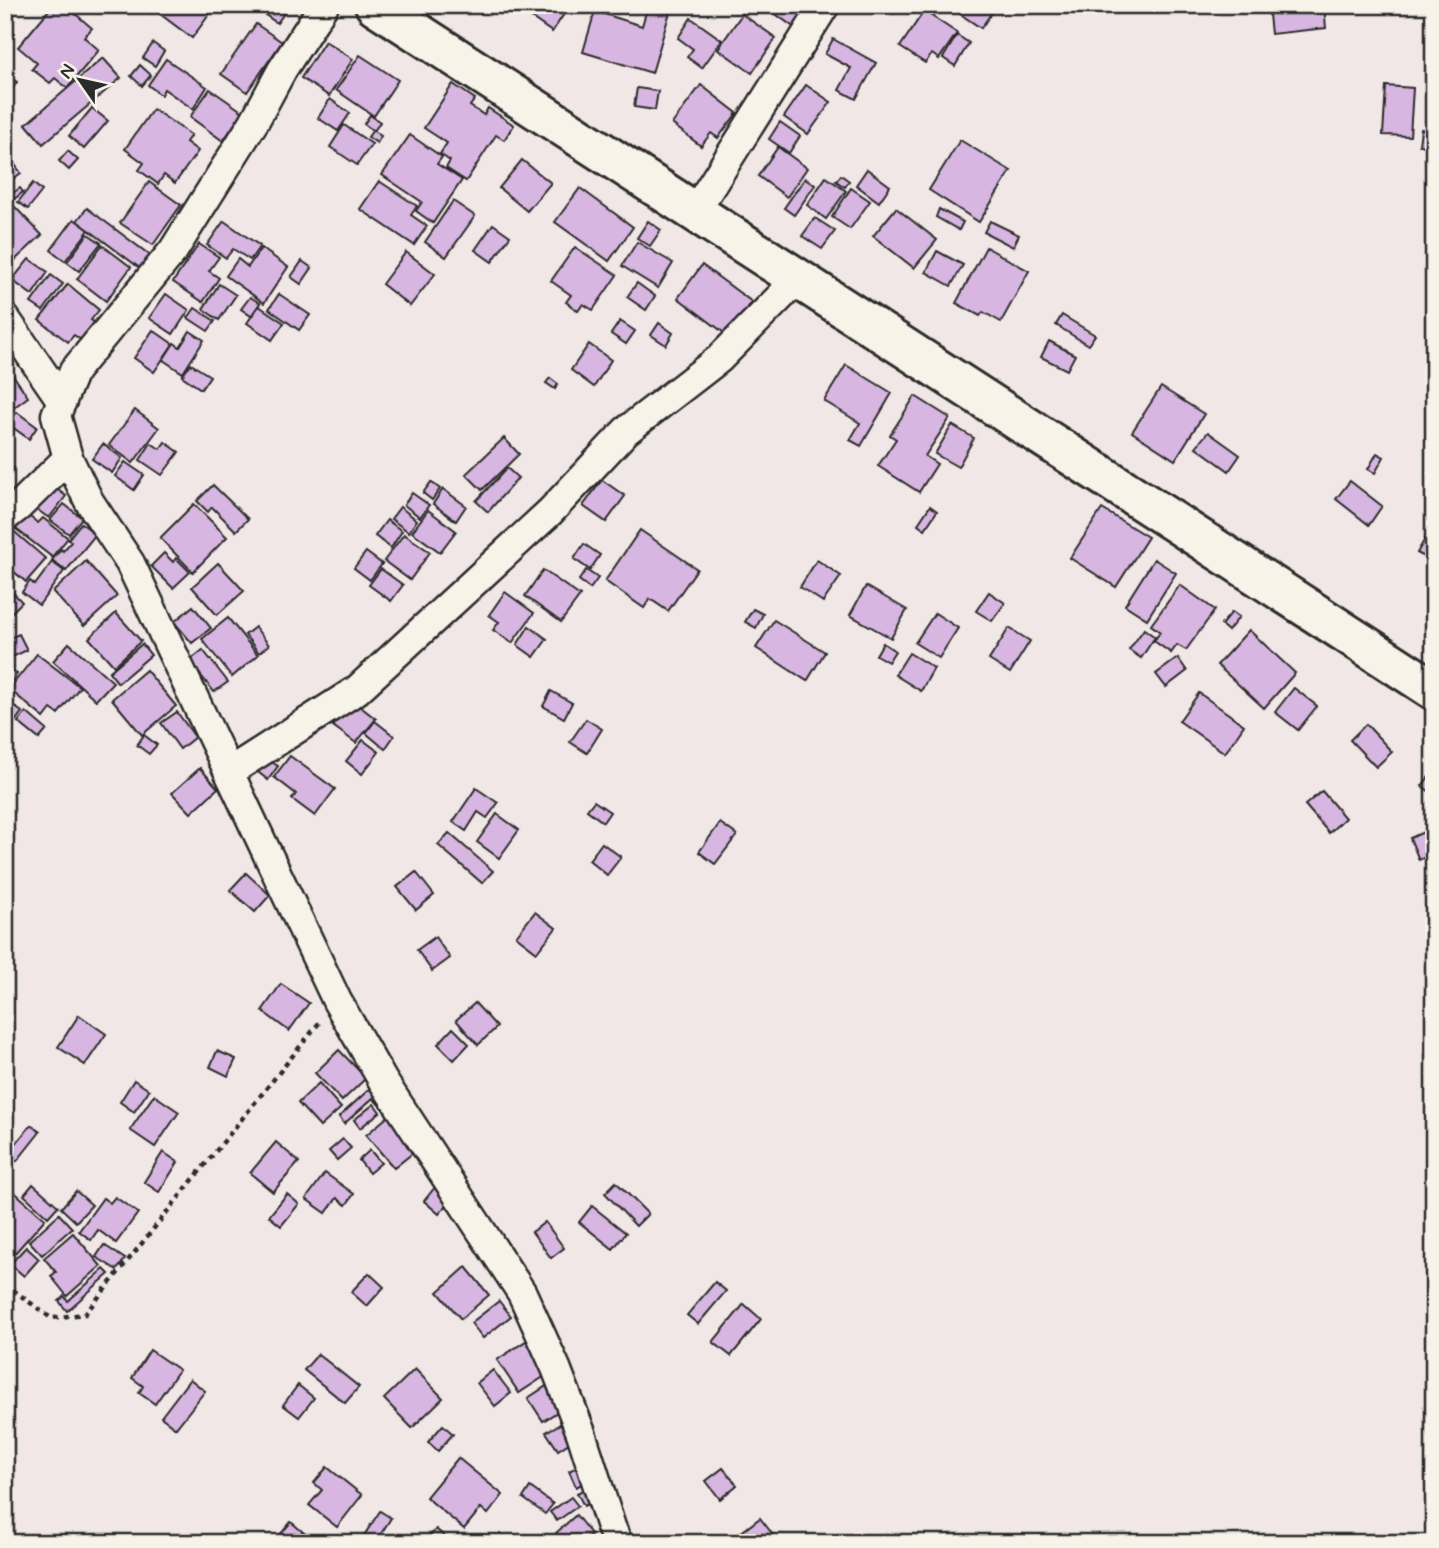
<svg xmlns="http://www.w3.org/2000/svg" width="1439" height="1548" font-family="Mynerve,sans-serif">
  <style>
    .building { fill: #d8b6e2; stroke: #2b2b2b; stroke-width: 2 }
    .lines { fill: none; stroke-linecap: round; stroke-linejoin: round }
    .street-casing { stroke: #2b2b2b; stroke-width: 33 }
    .secondary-casing { stroke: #2b2b2b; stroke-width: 44 }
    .path { stroke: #2b2b2b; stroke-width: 4.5; stroke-dasharray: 5 5; stroke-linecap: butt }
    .street { stroke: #f7f3e8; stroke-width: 28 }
    .secondary { stroke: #f7f3e8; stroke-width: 38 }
  </style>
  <rect width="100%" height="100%" fill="#f1e7e7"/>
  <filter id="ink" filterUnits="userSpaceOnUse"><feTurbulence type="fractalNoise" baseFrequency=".0143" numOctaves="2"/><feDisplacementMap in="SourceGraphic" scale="14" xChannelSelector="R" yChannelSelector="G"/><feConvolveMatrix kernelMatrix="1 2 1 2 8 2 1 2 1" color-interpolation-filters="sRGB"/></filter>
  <g filter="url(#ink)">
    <g class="building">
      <polygon points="53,5 65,5 92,28 84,37 99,50 67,88 55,78 50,83 32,69 37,63 18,47"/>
      <polygon points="154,5 202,5 211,12 192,38 152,8"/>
      <polygon points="251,5 290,5 277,23"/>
      <polygon points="513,5 570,5 552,32"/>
      <polygon points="648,5 672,5 652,73 583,52 595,11 642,26"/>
      <polygon points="763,5 807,5 810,7 795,28"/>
      <polygon points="925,5 937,5 940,7 934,15 923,8"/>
      <polygon points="961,5 997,5 981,28 957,12"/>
      <polygon points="1268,5 1324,5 1326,28 1271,34"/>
      <polygon points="924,11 957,33 939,59 932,54 925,63 900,47"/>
      <polygon points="742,14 776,38 752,73 718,49"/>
      <polygon points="691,18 722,40 702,68 687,57 693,49 678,38"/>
      <polygon points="256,24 282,42 247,92 221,74"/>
      <polygon points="957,35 969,43 955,66 943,58"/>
      <polygon points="833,39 876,63 856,99 839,90 851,68 825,54"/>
      <polygon points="325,41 353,59 329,96 301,78"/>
      <polygon points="153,43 164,51 155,66 143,58"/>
      <polygon points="360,55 398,80 374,116 336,90"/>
      <polygon points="103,58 121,78 43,144 26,124"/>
      <polygon points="166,59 207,87 193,109 164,89 161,95 148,85"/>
      <polygon points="140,65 151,75 142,86 131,76"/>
      <polygon points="5,74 17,82 10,92 5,89"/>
      <polygon points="453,84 475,99 470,106 484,115 488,108 514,125 504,140 496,135 466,181 446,168 450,161 440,154 447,143 424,128"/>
      <polygon points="701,85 737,113 718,138 711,133 701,146 672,124"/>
      <polygon points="806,85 831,102 808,134 784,117"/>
      <polygon points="1386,86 1413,88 1410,136 1383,135"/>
      <polygon points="637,88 658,91 655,110 634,107"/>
      <polygon points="210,89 243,112 223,141 190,117"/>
      <polygon points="330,99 350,113 338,131 318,118"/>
      <polygon points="92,108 108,121 84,149 69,136"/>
      <polygon points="153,109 191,135 186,142 198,151 175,183 164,175 158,184 139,170 144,163 125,149"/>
      <polygon points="370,115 380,122 374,131 364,124"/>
      <polygon points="780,122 800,136 789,153 769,139"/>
      <polygon points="344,125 372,144 357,165 330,147"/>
      <polygon points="1421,129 1434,131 1434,147 1419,145"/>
      <polygon points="373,130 381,136 377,143 368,137"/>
      <polygon points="410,135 442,157 437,164 462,180 433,223 416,211 422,202 382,175"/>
      <polygon points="960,140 1011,171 979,222 929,190"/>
      <polygon points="778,147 807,168 787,197 758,176"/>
      <polygon points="5,151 21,173 7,183 5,181"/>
      <polygon points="68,151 78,160 69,170 59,161"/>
      <polygon points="522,160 551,183 527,211 499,188"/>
      <polygon points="867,169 890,186 879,202 856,185"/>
      <polygon points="841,175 849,181 845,187 836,181"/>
      <polygon points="826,177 846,191 826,219 807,205"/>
      <polygon points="805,178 815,185 794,215 784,208"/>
      <polygon points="379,181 417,206 411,215 427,226 414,245 360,209"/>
      <polygon points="149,182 181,205 153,245 120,223"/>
      <polygon points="33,183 42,191 28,209 18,202"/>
      <polygon points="20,188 23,192 13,200 10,195"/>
      <polygon points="580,188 633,227 609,261 555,222"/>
      <polygon points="851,188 870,201 850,229 832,217"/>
      <polygon points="453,201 475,216 446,257 425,242"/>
      <polygon points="13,205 42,235 14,261 5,252 5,212"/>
      <polygon points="87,208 155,259 145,272 77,221"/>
      <polygon points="896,208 937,240 914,268 873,236"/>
      <polygon points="939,209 963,222 959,230 936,217"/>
      <polygon points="815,218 835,231 822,249 802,236"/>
      <polygon points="74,219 89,230 65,261 51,250"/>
      <polygon points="224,221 260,246 250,260 233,249 226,258 207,245"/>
      <polygon points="648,221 661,230 650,246 637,238"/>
      <polygon points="990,221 1019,235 1013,247 984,232"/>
      <polygon points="493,224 510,236 492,262 475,250"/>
      <polygon points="88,234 101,243 79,271 67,262"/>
      <polygon points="637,242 673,263 658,288 622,266"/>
      <polygon points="199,244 219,257 209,271 219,278 203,302 173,282"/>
      <polygon points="102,245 131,267 106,301 77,279"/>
      <polygon points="575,247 617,275 593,310 583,304 578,311 566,302 571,295 551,281"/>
      <polygon points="986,247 1029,271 1001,322 983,312 980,316 956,303"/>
      <polygon points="261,248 288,267 264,303 226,276 238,259 248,267"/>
      <polygon points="937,251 963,265 951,286 926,272"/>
      <polygon points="406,252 435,274 410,306 382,284"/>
      <polygon points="29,259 48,272 32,295 12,280"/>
      <polygon points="302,261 312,268 301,284 291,277"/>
      <polygon points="702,265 752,302 727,335 678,298"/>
      <polygon points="51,275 63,284 43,311 31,303"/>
      <polygon points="637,283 655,296 646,310 627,297"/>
      <polygon points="68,284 99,310 91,320 95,323 81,340 74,335 68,342 39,320"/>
      <polygon points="219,284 236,295 219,320 203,309"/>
      <polygon points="166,294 189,310 173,334 149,318"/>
      <polygon points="279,294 310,315 299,330 269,309"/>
      <polygon points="250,297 260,303 251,316 241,309"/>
      <polygon points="259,306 284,323 272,340 247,323"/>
      <polygon points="195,308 215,321 208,331 188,318"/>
      <polygon points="1062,315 1095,335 1088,345 1056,325"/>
      <polygon points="620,321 635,331 626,344 611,334"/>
      <polygon points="659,323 673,333 666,345 651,335"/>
      <polygon points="153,330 173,344 154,372 134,358"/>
      <polygon points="190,331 204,340 183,373 163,360 174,343 180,347"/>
      <polygon points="1049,341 1075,355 1067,370 1041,357"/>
      <polygon points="589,344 611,360 594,387 571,370"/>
      <polygon points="191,364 210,376 201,389 182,376"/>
      <polygon points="846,365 892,393 861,446 850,440 860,423 824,401"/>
      <polygon points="9,369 28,397 5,414 5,371"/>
      <polygon points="550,378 558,384 555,389 546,383"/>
      <polygon points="1161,387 1204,414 1175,460 1132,432"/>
      <polygon points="915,396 950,418 925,456 937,464 919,492 878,466 896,439 890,435"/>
      <polygon points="135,410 159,428 133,463 109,445"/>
      <polygon points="17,412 37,427 29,439 8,424"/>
      <polygon points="952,425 974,438 958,467 935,454"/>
      <polygon points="1208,432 1240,455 1229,471 1196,447"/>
      <polygon points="504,438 519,454 482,490 466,474"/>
      <polygon points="165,442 179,452 162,475 140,460 151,443 160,449"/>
      <polygon points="103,444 122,458 112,473 92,459"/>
      <polygon points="1377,453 1384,457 1375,473 1368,469"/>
      <polygon points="5,461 14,468 5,478"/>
      <polygon points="125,462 144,475 134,490 115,476"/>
      <polygon points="507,468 518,478 488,512 476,501"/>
      <polygon points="602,480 625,496 606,522 583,506"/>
      <polygon points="1350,481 1382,506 1369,525 1336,499"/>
      <polygon points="431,482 440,489 432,500 423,493"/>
      <polygon points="213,485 248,519 236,531 212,507 208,512 197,501"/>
      <polygon points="54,487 66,496 49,518 36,509"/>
      <polygon points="443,489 466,506 456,521 433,504"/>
      <polygon points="412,493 429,505 420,517 404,505"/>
      <polygon points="64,504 82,518 69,534 50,520"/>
      <polygon points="194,504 227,537 193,572 160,538"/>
      <polygon points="930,506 937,511 925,529 918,524"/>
      <polygon points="400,507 417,520 409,532 391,519"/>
      <polygon points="1102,509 1148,537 1116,587 1070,558"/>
      <polygon points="428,510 456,531 440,552 412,532"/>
      <polygon points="27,515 38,523 43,518 68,538 52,557 16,529"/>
      <polygon points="387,520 402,531 391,548 375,536"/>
      <polygon points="81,523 96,534 66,571 52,560 61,549 63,551 71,542 68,539"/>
      <polygon points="10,528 46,559 26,582 5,564 5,533"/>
      <polygon points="640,530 697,569 668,611 650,599 644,608 605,581"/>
      <polygon points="1430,530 1434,532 1434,562 1417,553"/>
      <polygon points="404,534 430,552 410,580 384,561"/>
      <polygon points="584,544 600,555 590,570 574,559"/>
      <polygon points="366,552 382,564 370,580 354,568"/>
      <polygon points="164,553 173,562 176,558 190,572 173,588 151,566"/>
      <polygon points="1154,559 1176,573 1147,619 1125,605"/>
      <polygon points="817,560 841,576 823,602 800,587"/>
      <polygon points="86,561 117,596 84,626 53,592"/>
      <polygon points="52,562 64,571 39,605 22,592 30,581 35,585"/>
      <polygon points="218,563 244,591 217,615 192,587"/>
      <polygon points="381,569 403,585 391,601 369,585"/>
      <polygon points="543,570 580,596 561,622 525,596"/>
      <polygon points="586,570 598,578 590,589 579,580"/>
      <polygon points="5,584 22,602 5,619"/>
      <polygon points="1180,585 1215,610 1186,650 1177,645 1171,653 1154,641 1160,632 1151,625"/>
      <polygon points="866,586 907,610 891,638 850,615"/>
      <polygon points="505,592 534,613 512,643 493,630 499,622 489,615"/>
      <polygon points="989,592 1005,603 992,621 976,611"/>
      <polygon points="193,606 211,628 192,643 174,622"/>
      <polygon points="753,609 763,614 756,628 745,622"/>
      <polygon points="1232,612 1239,617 1228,631 1221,625"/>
      <polygon points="116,613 141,641 114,666 89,638"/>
      <polygon points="935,613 958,628 939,658 915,643"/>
      <polygon points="228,618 258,655 232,677 202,639"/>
      <polygon points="774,620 825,652 807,681 756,648"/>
      <polygon points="529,626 547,639 534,657 517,645"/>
      <polygon points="255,627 269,645 259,653 245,635"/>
      <polygon points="1009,628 1030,641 1010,673 989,660"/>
      <polygon points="1144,629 1155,637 1141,658 1129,650"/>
      <polygon points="1249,630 1295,673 1264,708 1217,665"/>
      <polygon points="19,634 27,650 8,659 5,654 5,640"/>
      <polygon points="69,643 113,682 96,700 53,661"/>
      <polygon points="883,643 895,651 888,662 876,655"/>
      <polygon points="142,644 151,655 118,683 109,672"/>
      <polygon points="203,650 228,682 214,692 189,661"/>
      <polygon points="909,653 934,668 921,691 895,675"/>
      <polygon points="37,654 80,687 58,714 51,709 44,718 9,689"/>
      <polygon points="1178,658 1187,671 1166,687 1156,674"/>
      <polygon points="5,665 17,674 8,687 5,685"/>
      <polygon points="146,670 176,706 142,735 112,699"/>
      <polygon points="1294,688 1317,706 1298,730 1275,712"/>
      <polygon points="551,691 572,703 564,718 543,706"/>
      <polygon points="1199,693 1244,725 1225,753 1179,721"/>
      <polygon points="5,700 22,712 6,734 5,733"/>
      <polygon points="353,701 376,719 356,743 333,726"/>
      <polygon points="26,712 47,730 39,739 18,722"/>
      <polygon points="177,712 195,737 180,749 161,723"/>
      <polygon points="586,719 602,729 587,753 570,742"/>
      <polygon points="375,721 394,736 385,749 366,733"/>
      <polygon points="1366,724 1392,752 1376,767 1350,740"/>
      <polygon points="144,735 157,745 149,754 137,745"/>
      <polygon points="363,740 379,752 362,774 346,761"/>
      <polygon points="290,756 335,789 315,816 292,799 296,794 274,777"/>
      <polygon points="267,759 278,766 268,780 258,772"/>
      <polygon points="200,768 218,788 191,813 172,793"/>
      <polygon points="1434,770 1434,795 1422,786"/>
      <polygon points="476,788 498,803 487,818 478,812 466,831 453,822"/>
      <polygon points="1322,791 1345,818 1329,833 1305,805"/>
      <polygon points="594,801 610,812 603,822 587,810"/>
      <polygon points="497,814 519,830 499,858 477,842"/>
      <polygon points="720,823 737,835 715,864 699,852"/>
      <polygon points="1433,828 1434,853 1419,860 1410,838"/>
      <polygon points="449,833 493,871 482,883 438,845"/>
      <polygon points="602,843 621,857 607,875 589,860"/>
      <polygon points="416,872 434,895 416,910 397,887"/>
      <polygon points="246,873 270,895 255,912 230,890"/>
      <polygon points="5,887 13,892 5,904"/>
      <polygon points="535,912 556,928 537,952 516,936"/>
      <polygon points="435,937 450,958 432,971 417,950"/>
      <polygon points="281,984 309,1003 289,1031 262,1011"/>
      <polygon points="475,1003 497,1027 478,1045 456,1020"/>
      <polygon points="79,1015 106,1034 85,1065 58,1047"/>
      <polygon points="453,1028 469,1044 454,1060 438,1044"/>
      <polygon points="339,1050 366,1078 342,1101 315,1073"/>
      <polygon points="217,1051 236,1059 228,1076 210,1067"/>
      <polygon points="134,1080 149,1090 134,1112 120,1102"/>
      <polygon points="319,1083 341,1108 320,1127 298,1103"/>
      <polygon points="376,1083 392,1101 383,1109 373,1098 344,1124 339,1117"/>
      <polygon points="154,1095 179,1112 155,1147 130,1130"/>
      <polygon points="374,1104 380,1112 360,1128 354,1120"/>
      <polygon points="392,1113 419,1148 394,1168 366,1135"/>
      <polygon points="31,1125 40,1132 17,1161 8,1153"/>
      <polygon points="343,1139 351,1148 337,1160 329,1151"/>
      <polygon points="276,1142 299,1162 273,1192 250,1173"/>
      <polygon points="370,1150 381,1163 369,1173 359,1160"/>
      <polygon points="163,1152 178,1162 159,1192 144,1182"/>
      <polygon points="325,1173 354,1194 346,1205 337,1198 326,1213 306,1199"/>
      <polygon points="616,1182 648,1214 636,1226 605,1193"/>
      <polygon points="33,1184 58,1206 48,1217 24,1195"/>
      <polygon points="436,1186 451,1200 439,1214 424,1201"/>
      <polygon points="11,1189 45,1219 15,1253 5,1244 5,1195"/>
      <polygon points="76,1191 92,1205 76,1222 61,1208"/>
      <polygon points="287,1194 299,1204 281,1226 269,1216"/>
      <polygon points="115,1197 138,1213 116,1243 98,1230 91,1240 79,1231 103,1198 110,1203"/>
      <polygon points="592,1206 626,1233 613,1249 579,1222"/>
      <polygon points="59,1214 72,1228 42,1255 29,1241"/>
      <polygon points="545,1222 564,1248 551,1258 532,1232"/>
      <polygon points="73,1233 101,1266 67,1296 51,1276 56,1272 44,1258"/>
      <polygon points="104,1245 125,1259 117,1270 96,1257"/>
      <polygon points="26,1247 39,1259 24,1276 10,1264"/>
      <polygon points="466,1267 489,1295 461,1319 438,1292"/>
      <polygon points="104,1269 109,1274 67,1311 59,1301 64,1296 68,1301"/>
      <polygon points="369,1273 384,1287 367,1306 351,1292"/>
      <polygon points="715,1282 726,1291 698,1324 687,1315"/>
      <polygon points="499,1301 511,1316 483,1338 471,1323"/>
      <polygon points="5,1304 14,1309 5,1322"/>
      <polygon points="744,1304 761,1319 731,1356 713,1342"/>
      <polygon points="526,1341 548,1374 519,1393 497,1360"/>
      <polygon points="150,1350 179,1370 155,1404 139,1393 143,1386 132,1378"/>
      <polygon points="318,1354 359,1387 345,1403 304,1370"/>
      <polygon points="415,1369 443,1398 412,1428 384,1399"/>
      <polygon points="493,1370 511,1393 495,1406 477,1383"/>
      <polygon points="190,1379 205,1391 176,1428 161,1417"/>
      <polygon points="298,1385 314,1398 299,1417 283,1405"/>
      <polygon points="548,1385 563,1408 543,1421 528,1398"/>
      <polygon points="567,1420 578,1437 558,1450 546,1432"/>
      <polygon points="443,1425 453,1434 438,1451 428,1442"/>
      <polygon points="458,1458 503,1495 488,1514 481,1508 464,1529 426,1497"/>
      <polygon points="584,1463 592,1479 576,1487 569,1471"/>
      <polygon points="327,1467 362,1495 337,1527 309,1505 322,1490 314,1483"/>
      <polygon points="723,1468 737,1485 720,1499 706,1481"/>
      <polygon points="592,1485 599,1498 584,1506 577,1493"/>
      <polygon points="530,1487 553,1504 545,1514 523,1498"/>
      <polygon points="571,1497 578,1506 557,1521 550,1512"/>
      <polygon points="380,1511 391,1518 375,1543 359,1543"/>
      <polygon points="576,1515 591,1534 581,1543 564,1543 556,1533"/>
      <polygon points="760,1518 777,1540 774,1543 740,1543 735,1537"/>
      <polygon points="291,1522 316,1543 273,1543"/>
      <polygon points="436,1529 452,1543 424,1543"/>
    </g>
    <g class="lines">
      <defs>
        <g id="street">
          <polyline points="324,5 282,70 254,122 173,251 74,371 56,415 68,458 89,501 130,563 337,1001 383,1081 522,1293 556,1368 581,1433 611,1527 618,1543"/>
          <polyline points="694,213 825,5"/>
          <polyline points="5,318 62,401"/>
          <polyline points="5,517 18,507 68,458"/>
          <polyline points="229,772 357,690 550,512 626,431 719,359 797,280"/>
        </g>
        <polyline id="secondary" points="375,5 1434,690"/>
      </defs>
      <use href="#street" class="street-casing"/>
      <use href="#secondary" class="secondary-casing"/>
      <polyline class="path" points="5,1284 51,1318 85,1314 319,1023"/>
      <use href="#street" class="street"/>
      <use href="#secondary" class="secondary"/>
    </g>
  </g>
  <rect width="1439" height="1548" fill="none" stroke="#f7f3e8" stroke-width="28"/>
  <rect x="14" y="14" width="1411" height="1520" fill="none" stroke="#2b2b2b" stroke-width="2.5" filter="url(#ink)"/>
  <g transform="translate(80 80) rotate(304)" stroke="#f7f3e8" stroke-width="5" paint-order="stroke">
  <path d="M0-5L12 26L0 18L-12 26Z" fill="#2b2b2b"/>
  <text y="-10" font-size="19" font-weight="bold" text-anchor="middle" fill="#2b2b2b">N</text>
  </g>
</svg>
